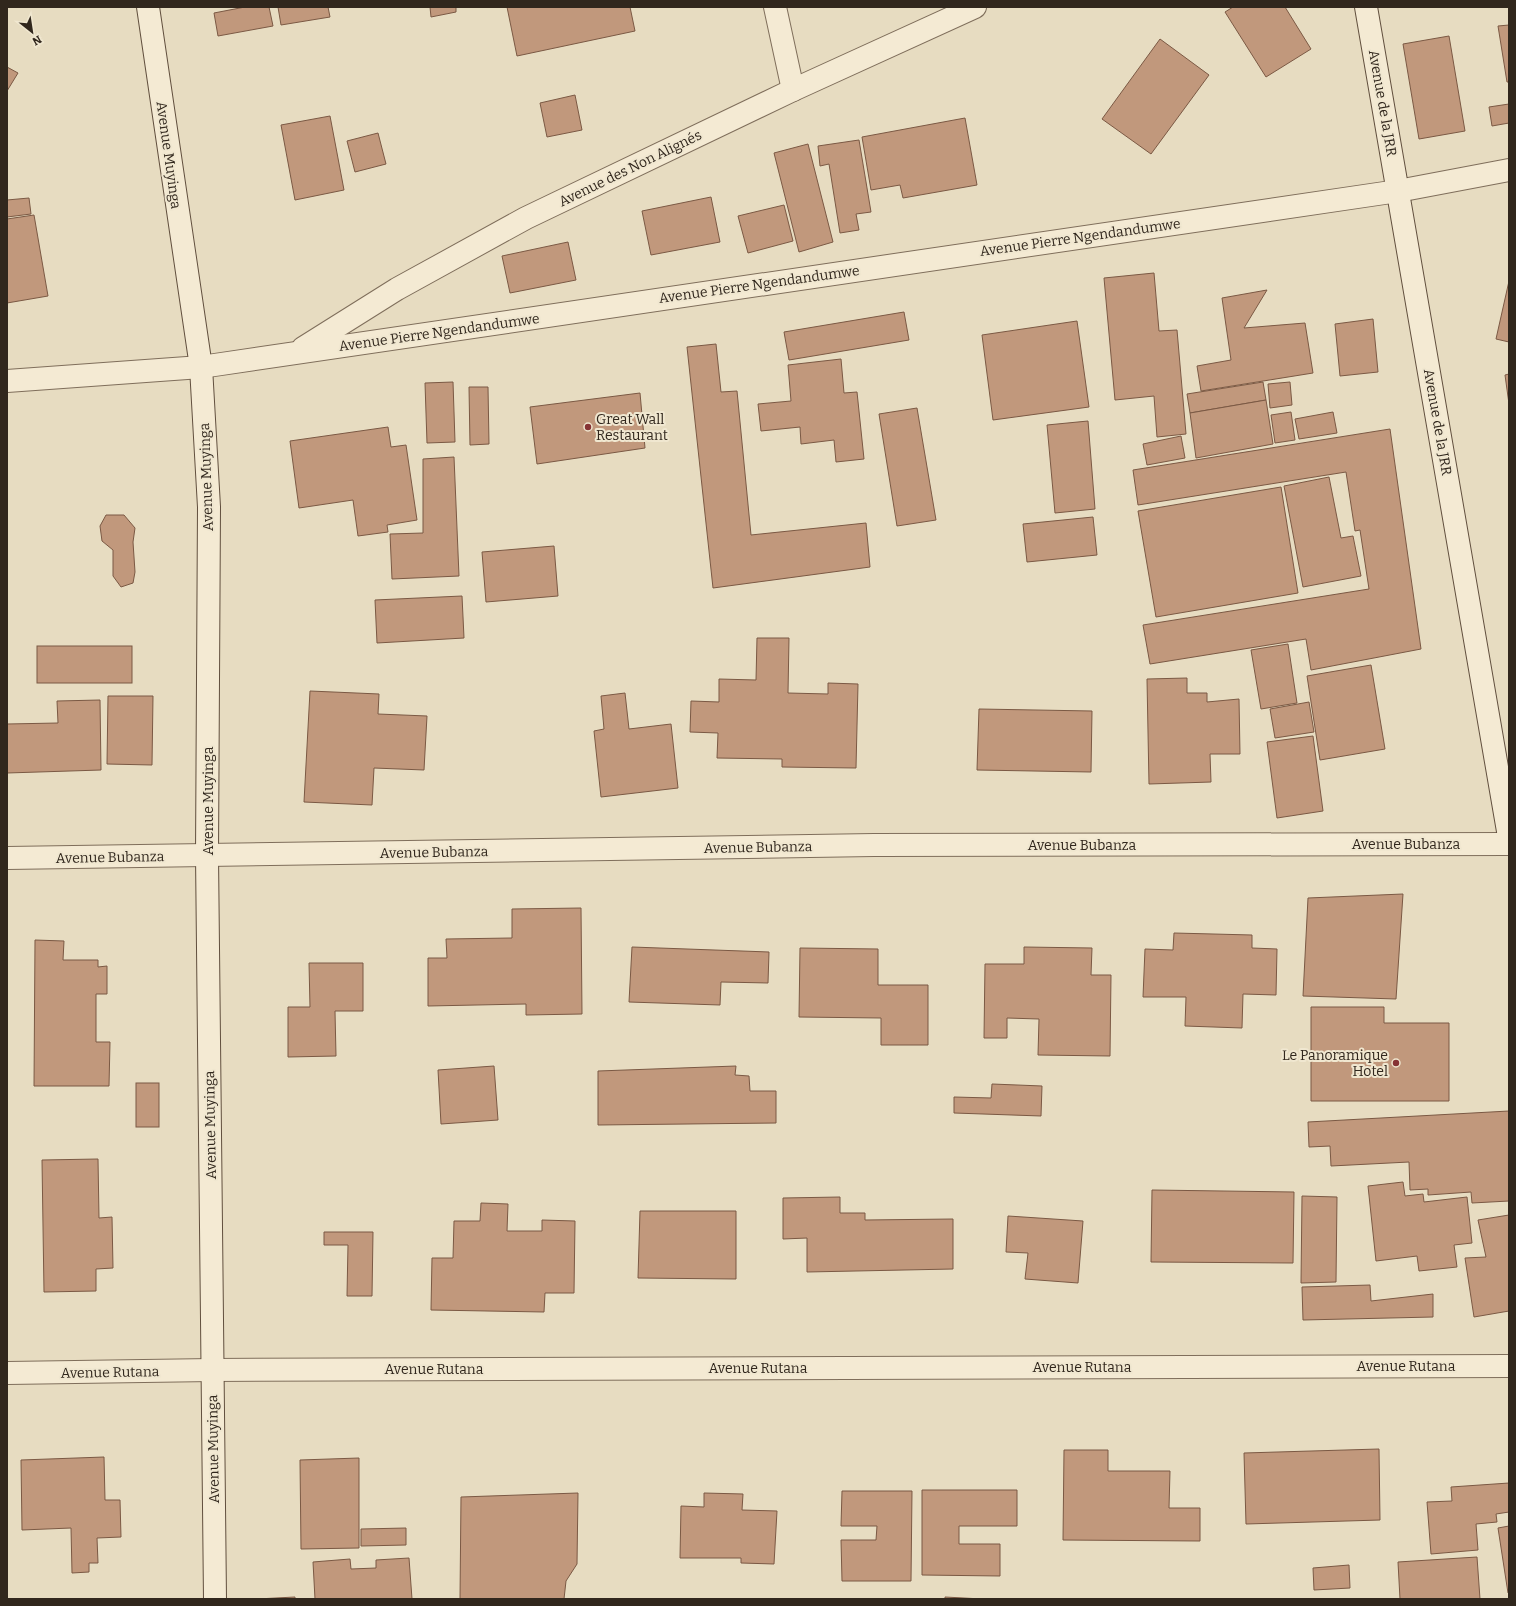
<svg xmlns="http://www.w3.org/2000/svg" width="1516" height="1606" font-family="Bitter,serif">
  <style>
    .building { fill: #c1987c; stroke: #7b5944 }
    .lines { fill: none; stroke-linecap: round; stroke-linejoin: round }
    .street-casing { stroke: #7f6e5b; stroke-width: 24 }
    .secondary-casing { stroke: #614f3e; stroke-width: 24 }
    .street { stroke: #f4ead3; stroke-width: 22 }
    .secondary { stroke: #f4ead3; stroke-width: 22 }
    .poi-dot { fill: #863334; stroke: #f0e7d0; stroke-width: 1.5 }
    .labels { text-anchor: middle; stroke-width: 4; stroke-linejoin: round; paint-order: stroke }
    .street-label { font-size: 14px; fill: #31271d; stroke: #f0e7d0 }
    .poi-label { font-size: 14px; fill: #31271d; stroke: #f0e7d0; text-anchor: start }
  </style>
  <rect width="100%" height="100%" fill="#e7dcc1"/>
  <g class="building">
    <polygon points="245,7 269,7 273,26 218,36 214,13"/>
    <polygon points="278,7 328,7 330,17 281,25"/>
    <polygon points="430,7 456,7 456,12 431,17"/>
    <polygon points="507,7 630,7 635,31 517,56"/>
    <polygon points="1233,7 1285,7 1311,49 1266,77 1225,12"/>
    <polygon points="1509,25 1509,82 1507,82 1498,26"/>
    <polygon points="1449,36 1465,131 1419,139 1403,44"/>
    <polygon points="1160,39 1209,75 1151,154 1102,119"/>
    <polygon points="7,67 18,73 7,91"/>
    <polygon points="575,95 582,130 547,137 540,103"/>
    <polygon points="1509,104 1509,123 1492,126 1489,107"/>
    <polygon points="330,116 344,190 295,200 281,125"/>
    <polygon points="965,118 977,185 903,198 900,185 871,190 862,137"/>
    <polygon points="378,133 386,164 355,172 347,141"/>
    <polygon points="859,140 871,212 856,214 859,230 840,233 829,164 820,166 818,146"/>
    <polygon points="808,144 833,242 799,252 774,153"/>
    <polygon points="711,197 720,242 651,255 642,211"/>
    <polygon points="29,198 31,214 7,217 7,200"/>
    <polygon points="784,205 793,241 748,253 738,216"/>
    <polygon points="34,215 48,296 7,303 7,219"/>
    <polygon points="568,242 576,280 510,293 502,256"/>
    <polygon points="1154,273 1159,331 1177,330 1186,434 1157,437 1154,396 1115,400 1104,278"/>
    <polygon points="1509,281 1509,342 1496,339"/>
    <polygon points="1267,290 1244,328 1305,323 1313,373 1201,391 1197,366 1231,360 1222,298"/>
    <polygon points="904,312 909,340 789,360 784,332"/>
    <polygon points="1373,319 1378,372 1340,376 1335,324"/>
    <polygon points="1077,321 1089,407 993,420 982,335"/>
    <polygon points="716,344 721,392 737,391 751,535 866,523 870,567 713,588 687,347"/>
    <polygon points="841,359 844,393 857,392 864,459 836,462 834,440 801,444 800,427 761,431 758,404 791,401 788,365"/>
    <polygon points="1509,374 1509,404 1505,375"/>
    <polygon points="453,382 455,442 427,443 425,383"/>
    <polygon points="1263,382 1266,400 1190,413 1187,394"/>
    <polygon points="1290,382 1292,405 1270,408 1268,384"/>
    <polygon points="469,387 488,387 489,444 470,445"/>
    <polygon points="640,393 645,448 537,464 530,407"/>
    <polygon points="1266,400 1273,444 1196,458 1190,413"/>
    <polygon points="917,408 936,520 897,526 879,414"/>
    <polygon points="1291,412 1295,440 1275,443 1271,415"/>
    <polygon points="1333,412 1337,433 1299,439 1295,419"/>
    <polygon points="1088,421 1095,509 1055,513 1047,425"/>
    <polygon points="388,427 391,447 406,445 417,520 387,525 388,532 358,536 353,500 299,508 290,441"/>
    <polygon points="1390,429 1421,649 1311,670 1306,639 1150,664 1143,625 1369,589 1360,530 1355,531 1346,472 1138,505 1133,470"/>
    <polygon points="1181,436 1185,458 1147,465 1143,444"/>
    <polygon points="454,457 459,576 392,579 390,534 423,533 423,459"/>
    <polygon points="1329,477 1341,538 1353,536 1361,576 1303,587 1284,486"/>
    <polygon points="1281,487 1298,593 1156,617 1138,511"/>
    <polygon points="106,515 124,515 135,528 133,542 135,572 133,583 121,587 113,576 113,550 102,541 100,526"/>
    <polygon points="1093,517 1097,555 1027,562 1023,524"/>
    <polygon points="554,546 558,596 486,602 482,552"/>
    <polygon points="462,596 464,638 377,643 375,600"/>
    <polygon points="757,638 789,638 788,693 828,694 828,683 858,684 856,768 782,767 782,759 717,758 718,733 690,732 691,701 719,702 719,679 756,680"/>
    <polygon points="1288,644 1297,703 1261,709 1251,650"/>
    <rect x="37" y="646" width="95" height="37"/>
    <polygon points="1371,665 1385,749 1320,760 1307,676"/>
    <polygon points="1187,678 1187,693 1207,693 1207,702 1239,699 1240,754 1210,754 1211,782 1149,784 1147,679"/>
    <polygon points="310,691 379,694 378,714 427,716 424,770 374,768 372,805 304,802"/>
    <polygon points="625,693 629,729 671,724 678,788 601,797 594,731 604,729 601,696"/>
    <polygon points="108,696 153,696 152,765 107,764"/>
    <polygon points="100,700 101,770 7,773 7,724 58,723 57,701"/>
    <polygon points="1309,702 1314,732 1275,738 1270,709"/>
    <polygon points="979,709 1092,711 1091,772 977,770"/>
    <polygon points="1313,736 1323,811 1277,818 1267,742"/>
    <polygon points="1403,894 1396,999 1303,996 1308,898"/>
    <polygon points="581,908 582,1014 526,1015 526,1004 428,1006 428,958 447,958 446,939 512,938 512,909"/>
    <polygon points="1174,933 1252,935 1252,948 1277,949 1276,995 1243,994 1242,1028 1185,1026 1186,997 1143,997 1145,949 1173,950"/>
    <polygon points="35,940 64,941 63,960 98,960 98,967 107,966 107,994 96,994 96,1042 110,1042 109,1086 34,1086"/>
    <polygon points="632,947 769,952 768,983 721,982 720,1005 629,1002"/>
    <polygon points="1024,947 1092,948 1091,975 1111,975 1110,1056 1038,1055 1039,1019 1007,1018 1007,1038 984,1038 985,964 1024,964"/>
    <polygon points="800,948 878,949 878,985 928,985 928,1045 881,1045 881,1018 799,1017"/>
    <polygon points="309,963 363,963 363,1011 335,1011 336,1056 288,1057 288,1007 310,1007"/>
    <polygon points="1311,1007 1384,1007 1384,1023 1449,1023 1449,1101 1311,1101"/>
    <polygon points="494,1066 498,1120 441,1124 438,1070"/>
    <polygon points="736,1066 735,1075 749,1076 750,1091 776,1091 776,1123 598,1125 598,1071"/>
    <rect x="136" y="1083" width="23" height="44"/>
    <polygon points="992,1084 1042,1086 1041,1116 954,1113 954,1097 991,1098"/>
    <polygon points="1509,1111 1509,1201 1472,1203 1471,1192 1428,1195 1428,1189 1410,1190 1409,1162 1331,1166 1330,1146 1309,1147 1308,1122"/>
    <polygon points="98,1159 99,1218 112,1217 113,1268 96,1269 96,1291 44,1292 42,1160"/>
    <polygon points="1403,1182 1405,1196 1423,1194 1424,1202 1467,1197 1472,1243 1454,1245 1457,1267 1419,1271 1417,1256 1376,1261 1368,1186"/>
    <polygon points="1152,1190 1294,1192 1293,1263 1151,1262"/>
    <polygon points="1302,1196 1337,1197 1336,1282 1301,1283"/>
    <polygon points="840,1197 840,1213 865,1213 865,1220 953,1219 953,1269 807,1272 807,1238 783,1239 783,1198"/>
    <polygon points="481,1203 508,1204 507,1231 542,1231 542,1220 575,1221 574,1293 545,1293 544,1312 431,1310 432,1258 453,1258 454,1221 480,1221"/>
    <polygon points="640,1211 736,1211 736,1279 638,1278"/>
    <polygon points="1509,1215 1509,1311 1474,1317 1465,1258 1486,1257 1478,1220"/>
    <polygon points="1008,1216 1083,1221 1078,1283 1025,1279 1028,1253 1006,1252"/>
    <polygon points="324,1232 373,1232 372,1296 347,1296 348,1245 324,1245"/>
    <polygon points="1370,1285 1371,1301 1433,1294 1433,1317 1303,1320 1302,1287"/>
    <polygon points="1379,1449 1380,1520 1246,1524 1244,1453"/>
    <polygon points="1064,1450 1108,1450 1108,1471 1170,1471 1169,1508 1200,1508 1200,1541 1063,1540"/>
    <polygon points="104,1457 105,1500 120,1500 121,1537 97,1538 98,1563 89,1563 89,1572 72,1573 71,1528 22,1530 21,1460"/>
    <polygon points="359,1458 359,1548 301,1549 300,1460"/>
    <polygon points="1509,1483 1509,1512 1496,1514 1497,1522 1476,1524 1478,1550 1431,1554 1427,1502 1452,1501 1451,1487"/>
    <polygon points="922,1490 1017,1490 1017,1526 959,1526 959,1544 1000,1544 1000,1576 922,1575"/>
    <polygon points="842,1491 912,1491 911,1581 842,1581 841,1540 876,1540 877,1526 841,1526"/>
    <polygon points="578,1493 577,1564 566,1581 564,1599 460,1599 461,1497"/>
    <polygon points="704,1493 743,1494 742,1510 777,1511 774,1564 741,1563 741,1558 680,1558 681,1506 704,1507"/>
    <polygon points="1509,1526 1509,1593 1508,1593 1498,1528"/>
    <polygon points="406,1528 406,1545 361,1546 361,1529"/>
    <polygon points="1477,1557 1480,1599 1400,1599 1398,1562"/>
    <polygon points="409,1558 412,1599 315,1599 313,1562 350,1559 351,1569 376,1568 376,1560"/>
    <polygon points="1349,1565 1350,1588 1314,1590 1313,1568"/>
    <polygon points="295,1597 295,1599 257,1599"/>
    <polygon points="945,1597 982,1599 945,1599"/>
  </g>
  <g class="lines">
    <defs>
      <g id="street">
        <polyline points="775,7 793,90"/>
        <polyline points="303,348 397,289 526,218 793,90 975,7"/>
        <polyline points="7,381 201,367 1398,191 1509,170"/>
        <polyline points="7,858 874,845 1509,844"/>
        <polyline points="7,1373 212,1370 1509,1366"/>
      </g>
      <g id="secondary">
        <polyline points="148,7 201,367 209,507 207,855 215,1599"/>
        <polyline points="1366,7 1509,837"/>
      </g>
    </defs>
    <use href="#street" class="street-casing"/>
    <use href="#secondary" class="secondary-casing"/>
    <use href="#street" class="street"/>
    <use href="#secondary" class="secondary"/>
  </g>
  <g class="poi-dot">
    <circle cx="588" cy="427" r="4"/>
    <circle cx="1396" cy="1063" r="4"/>
  </g>
  <g class="labels">
    <g class="street-label">
      <text transform="translate(1383 103) rotate(80)" y="5">Avenue de la JRR</text>
      <text transform="translate(169 155) rotate(82)" y="5">Avenue Muyinga</text>
      <text transform="translate(630 168) rotate(-26)" y="5">Avenue des Non Alignés</text>
      <text transform="translate(1080 237) rotate(-8)" y="5">Avenue Pierre Ngendandumwe</text>
      <text transform="translate(759 284) rotate(-8)" y="5">Avenue Pierre Ngendandumwe</text>
      <text transform="translate(439 332) rotate(-8)" y="5">Avenue Pierre Ngendandumwe</text>
      <text transform="translate(1438 422) rotate(80)" y="5">Avenue de la JRR</text>
      <text transform="translate(206 477) rotate(-92)" y="5">Avenue Muyinga</text>
      <text transform="translate(208 801) rotate(-90)" y="5">Avenue Muyinga</text>
      <text x="1406" y="849">Avenue Bubanza</text>
      <text x="1082" y="850">Avenue Bubanza</text>
      <text transform="translate(758 847) rotate(-1)" y="5">Avenue Bubanza</text>
      <text transform="translate(434 852) rotate(-1)" y="5">Avenue Bubanza</text>
      <text transform="translate(110 857) rotate(-1)" y="5">Avenue Bubanza</text>
      <text transform="translate(210 1125) rotate(-91)" y="5">Avenue Muyinga</text>
      <text x="1406" y="1371">Avenue Rutana</text>
      <text x="1082" y="1372">Avenue Rutana</text>
      <text x="758" y="1373">Avenue Rutana</text>
      <text x="434" y="1374">Avenue Rutana</text>
      <text transform="translate(110 1372) rotate(-1)" y="5">Avenue Rutana</text>
      <text transform="translate(213 1449) rotate(-91)" y="5">Avenue Muyinga</text>
    </g>
    <g class="poi-label">
      <text x="596" y="424">Great Wall<tspan x="596" dy="16">Restaurant</tspan></text>
      <text x="1388" y="1060" text-anchor="end">Le Panoramique<tspan x="1388" dy="16">Hotel</tspan></text>
    </g>
  </g>
  <rect width="1516" height="1606" fill="none" stroke="#31271d" stroke-width="16"/>
  <g transform="translate(32 32) rotate(150)" stroke="#f0e7d0" stroke-width="3" paint-order="stroke">
  <path d="M0-3L7 15L0 10L-7 15Z" fill="#31271d"/>
  <text y="-6" font-size="11" font-weight="bold" text-anchor="middle" fill="#31271d">N</text>
  </g>
</svg>
